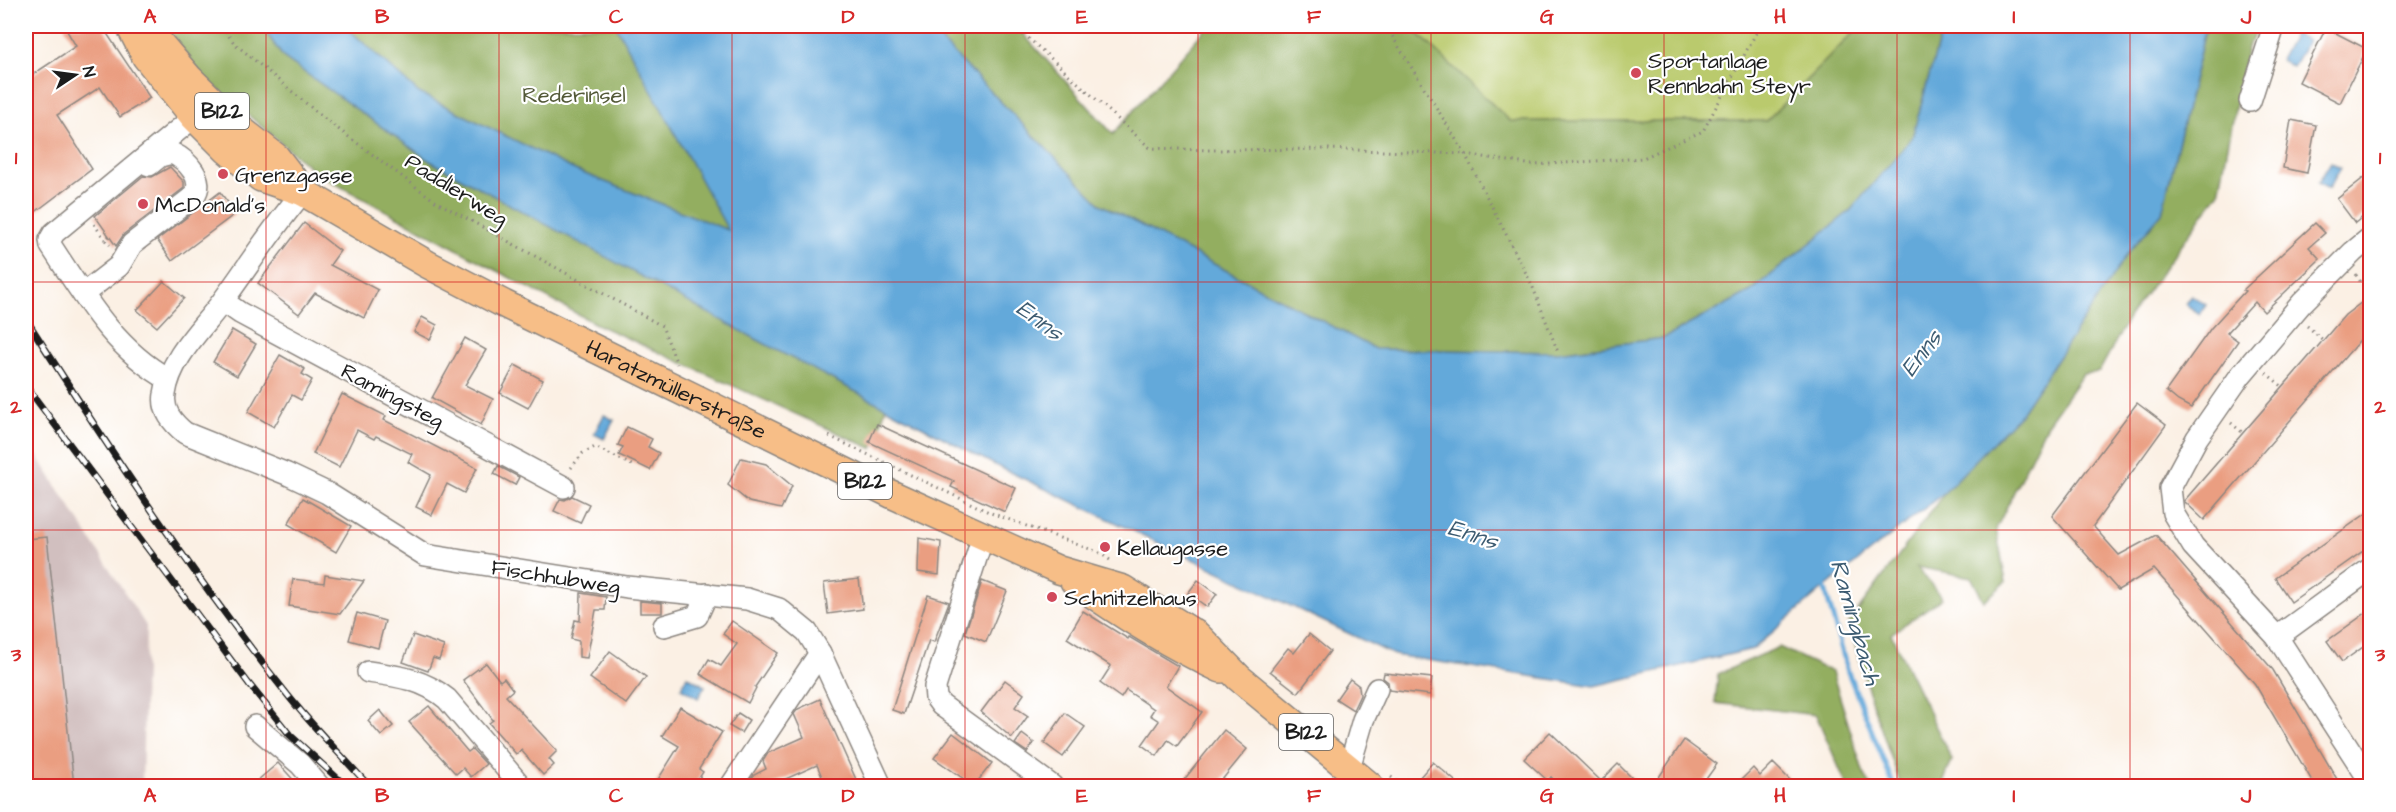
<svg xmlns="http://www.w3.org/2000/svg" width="2396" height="812" font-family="'Architects Daughter',sans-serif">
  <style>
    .industrial { fill: #d1bfbf }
    .green { fill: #baca6d; stroke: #6b7344; stroke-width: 1.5 }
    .forest { fill: #93ae60; stroke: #58653e; stroke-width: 1.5 }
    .water { fill: #64a9da; stroke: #40627b; stroke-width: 1.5 }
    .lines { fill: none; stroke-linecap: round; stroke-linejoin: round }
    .stream { stroke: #64a9da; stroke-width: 5 }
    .building { fill: #ea9e81 }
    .minor-casing { stroke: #8c8680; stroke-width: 24 }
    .major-casing { stroke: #8c8680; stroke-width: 30 }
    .path { stroke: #8c8680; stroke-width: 3; stroke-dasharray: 1.5 4.5; stroke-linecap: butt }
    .minor { stroke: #fff; stroke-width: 21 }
    .major { stroke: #f7be87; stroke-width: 27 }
    .rail-casing { stroke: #1c1c1c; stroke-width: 7 }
    .rail { stroke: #fff; stroke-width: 4.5; stroke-dasharray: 14; stroke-linecap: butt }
    .grid { fill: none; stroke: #d62828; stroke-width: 1.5; stroke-opacity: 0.55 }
    .poi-dot { fill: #d1495b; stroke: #fff; stroke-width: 2 }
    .labels { text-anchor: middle; stroke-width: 4.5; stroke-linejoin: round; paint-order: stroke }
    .shield { fill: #fff; stroke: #606060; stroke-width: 1.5 }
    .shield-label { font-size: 21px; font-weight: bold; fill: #1c1c1c }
    .poi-label { font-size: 22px; fill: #1c1c1c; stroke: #fff; text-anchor: start }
    .park-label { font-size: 22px; fill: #535938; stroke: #fff }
    .street-label { font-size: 22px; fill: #1c1c1c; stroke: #fff }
    .water-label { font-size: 24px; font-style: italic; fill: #3c5b71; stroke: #fff }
    .neatline { fill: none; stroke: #d62828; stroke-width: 2 }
    .grid-label { font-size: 20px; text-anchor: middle; font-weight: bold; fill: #d62828 }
  </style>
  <rect width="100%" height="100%" fill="#fff"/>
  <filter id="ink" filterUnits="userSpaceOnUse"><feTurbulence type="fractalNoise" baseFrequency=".0167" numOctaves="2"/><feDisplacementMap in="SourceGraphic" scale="12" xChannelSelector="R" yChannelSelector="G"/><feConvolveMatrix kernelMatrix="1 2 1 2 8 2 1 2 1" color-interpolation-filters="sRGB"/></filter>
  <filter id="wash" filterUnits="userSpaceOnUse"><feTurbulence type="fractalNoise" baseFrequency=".008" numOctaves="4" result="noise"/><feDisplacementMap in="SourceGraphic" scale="24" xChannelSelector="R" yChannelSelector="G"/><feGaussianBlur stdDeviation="1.35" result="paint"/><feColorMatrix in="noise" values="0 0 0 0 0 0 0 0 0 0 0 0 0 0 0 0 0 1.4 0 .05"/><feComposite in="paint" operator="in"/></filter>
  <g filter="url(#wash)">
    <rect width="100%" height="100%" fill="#fbf0e4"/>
    <polygon class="industrial" points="26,438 146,626 142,786 26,786"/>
    <polygon class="green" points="1410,26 1860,26 1766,121 1510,121"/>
    <g class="forest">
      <polygon points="165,26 262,26 283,57 430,161 886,407 873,449 596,324 319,175 203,77"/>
      <polygon points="345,26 616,26 729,231 575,170 419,93"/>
      <polygon points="927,26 1016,26 1113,134 1208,26 1410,26 1510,121 1766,121 1860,26 1943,26 1912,138 1850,211 1751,291 1664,338 1558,352 1375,349 1100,204"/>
      <polygon points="2206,26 2260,26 2247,47 2219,193 2129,317 2099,372 2083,374 2046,426 1996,529 2006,582 1984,601 1971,577 1917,567 1942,598 1891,634 1952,760 1942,786 1901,786 1871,700 1849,623 1945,492 2021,413 2128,253 2162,213"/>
      <polygon points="1779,647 1832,672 1863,771 1871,786 1847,786 1816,715 1715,703 1718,674"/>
    </g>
    <g class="water">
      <polygon points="262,26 345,26 419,93 575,170 728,230 616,26 927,26 1100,204 1375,349 1558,352 1664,338 1751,291 1850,211 1912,138 1943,26 2206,26 2162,213 2128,253 2021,413 1945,492 1824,588 1753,649 1594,686 1394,655 997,466 765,344 430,161 283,57"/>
      <polygon points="2294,34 2307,41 2293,67 2280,60"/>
      <polygon points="2331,162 2341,168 2328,189 2318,183"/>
      <polygon points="2191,295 2206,305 2200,314 2185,304"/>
      <polygon points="604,415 614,420 604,439 594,434"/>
      <polygon points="687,676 705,686 698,698 681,688"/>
    </g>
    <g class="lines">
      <polyline class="stream" points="1823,582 1848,672 1894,786"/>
    </g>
    <g id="blocks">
      <g class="building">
        <polygon points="64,26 102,26 150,98 120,117 100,87 57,115 92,169 26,219 26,79 76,46"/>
        <polygon points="2326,28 2367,49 2340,103 2299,82"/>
        <polygon points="2291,120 2316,125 2307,173 2283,168"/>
        <polygon points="170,167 184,182 184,188 124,234 116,246 95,216 143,176 152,177"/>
        <polygon points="2370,173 2370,211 2355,223 2337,199"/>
        <polygon points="220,192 236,213 172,261 157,240"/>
        <polygon points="304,223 340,251 330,265 378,290 364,318 315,293 299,314 258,283"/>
        <polygon points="2315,223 2325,233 2309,247 2320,259 2264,312 2255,302 2227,333 2238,341 2191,408 2178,401 2166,391 2211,328 2245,291 2243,290"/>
        <polygon points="164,281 184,298 157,327 137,310"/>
        <polygon points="2370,296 2370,330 2365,334 2204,520 2184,501 2345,315"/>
        <polygon points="422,317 437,325 430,340 414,332"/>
        <polygon points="232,330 256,344 237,376 213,362"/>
        <polygon points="465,338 486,350 465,385 493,399 481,425 432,398"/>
        <polygon points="280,355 305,369 302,374 312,380 301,400 292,395 274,427 248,412"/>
        <polygon points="515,365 543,380 528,408 500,393"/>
        <polygon points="342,394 386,416 384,420 477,468 464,493 447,484 432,515 416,507 431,475 408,462 412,454 376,436 374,439 357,430 339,467 313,454"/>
        <polygon points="2137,403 2166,425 2093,526 2119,555 2156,535 2273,670 2341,786 2315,786 2255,684 2154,569 2118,590 2052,516"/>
        <polygon points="877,424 1016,488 1005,512 951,487 954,481 869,442"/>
        <polygon points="627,427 652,439 648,447 659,453 650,470 619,455 623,447 618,445"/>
        <polygon points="741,458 766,464 792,486 781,509 749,502 728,485"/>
        <polygon points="498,466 519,477 515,485 494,474"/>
        <polygon points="572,496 589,504 580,523 554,511 560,499 565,500"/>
        <polygon points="303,498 351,526 336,552 288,524"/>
        <polygon points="2370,511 2370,546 2291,602 2275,578"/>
        <polygon points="47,537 74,786 26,786 26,539"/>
        <polygon points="919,538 941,542 939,575 918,572"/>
        <polygon points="325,575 364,581 340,614 289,606 293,579 324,583"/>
        <polygon points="859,579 863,609 828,614 824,583"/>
        <polygon points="1198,580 1217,594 1207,607 1188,593"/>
        <polygon points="982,581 1007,591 986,642 965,633"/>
        <polygon points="581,593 606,597 605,610 596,610 587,658 579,657 579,641 571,639 575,620 580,621"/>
        <polygon points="928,595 949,602 934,642 929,640 904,714 892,710"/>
        <polygon points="640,601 662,603 662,613 640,613"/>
        <polygon points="2370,610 2370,642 2342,662 2327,641"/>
        <polygon points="1083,611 1128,639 1129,637 1178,666 1166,686 1202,712 1177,746 1168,740 1157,756 1142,745 1159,721 1150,715 1154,709 1126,690 1121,698 1100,683 1111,666 1067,638"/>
        <polygon points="357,613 385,621 378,648 349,640"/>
        <polygon points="732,621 778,653 755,687 756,688 748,703 700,674 709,659 721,666 737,644 723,634"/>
        <polygon points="1309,634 1330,651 1298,693 1270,671 1288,648 1294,653"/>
        <polygon points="413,635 444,646 439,660 433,658 428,671 403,662"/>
        <polygon points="610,651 646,677 626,704 590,678"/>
        <polygon points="486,663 500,681 504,678 513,690 506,696 557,751 549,759 554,765 543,775 521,750 516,754 489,723 493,720 463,680"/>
        <polygon points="1384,673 1432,678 1430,695 1389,690 1388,682 1383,678"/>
        <polygon points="1350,679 1359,686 1360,695 1353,710 1336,699"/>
        <polygon points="1005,680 1024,694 1015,707 1028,716 1012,738 981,712"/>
        <polygon points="820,699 859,786 826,786 817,765 770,786 746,786 754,775 766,769 763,761 768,753 804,737 794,714 798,709"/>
        <polygon points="429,706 468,752 472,749 486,764 471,777 463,768 456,774 409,722"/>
        <polygon points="680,707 722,732 699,769 703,772 694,786 654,786 679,746 662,736"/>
        <polygon points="380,710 393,726 381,736 368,721"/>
        <polygon points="738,713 749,720 741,733 729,726"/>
        <polygon points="1065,713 1085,727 1063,757 1044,743"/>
        <polygon points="1224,730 1247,749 1217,786 1179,786"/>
        <polygon points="1550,732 1601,781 1618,764 1640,786 1560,786 1551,777 1548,781 1524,759"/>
        <polygon points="953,733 992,763 974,786 934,758"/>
        <polygon points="1022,734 1034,743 1027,752 1015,744"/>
        <polygon points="1684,740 1717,764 1701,786 1666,786 1657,780"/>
        <polygon points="1433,762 1461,786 1412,786"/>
        <polygon points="278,763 299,786 251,786"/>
        <polygon points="1773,763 1796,786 1735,786 1753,768 1760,776"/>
      </g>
    </g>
  </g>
  <g filter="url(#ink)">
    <use href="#blocks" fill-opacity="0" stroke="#8c8680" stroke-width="1.5"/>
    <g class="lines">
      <defs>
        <g id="minor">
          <polyline points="2250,101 2274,26"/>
          <path d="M303 192C273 227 249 265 222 302 201 330 170 358 165 394 162 411 173 423 185 433L287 474 327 493 425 555 627 587 747 599 779 609 807 632 820 653 881 786"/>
          <polyline points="2370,238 2353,252 2302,303 2240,376 2197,438 2170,488 2173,513 2193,546 2277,637 2370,781"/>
          <path d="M83 294 119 266 132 244 194 196C206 180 187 160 172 153L160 156 149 165"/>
          <polyline points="223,301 240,313 564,487"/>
          <path d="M168 379C114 349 84 296 51 246L50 240 54 233 194 117"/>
          <polyline points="983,536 935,687 936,698 941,705 1052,786"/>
          <polyline points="664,626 697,616 707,594"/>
          <polyline points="2277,637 2370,569"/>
          <path d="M368 672C398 676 423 679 447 699L521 786"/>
          <polyline points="255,726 300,764 319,786"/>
          <polyline points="1349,768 1363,720 1377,689"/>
          <polyline points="731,786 820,653"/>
        </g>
        <g id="major">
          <path id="s1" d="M130 26 146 57 194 117 227 150 261 178 303 192 427 264 504 304 891 494 1059 570 1123 589 1197 635 1239 678 1370 786"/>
          <polyline points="145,26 189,78 244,132 276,157 303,192"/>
          <path d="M1074 581C1120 614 1170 645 1221 669"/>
        </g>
      </defs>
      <use href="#minor" class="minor-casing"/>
      <use href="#major" class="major-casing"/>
      <g class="path">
        <polyline points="222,26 234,43 326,120 435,201 662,326 677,364"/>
        <polyline points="1015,26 1150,148 1208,150 1328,149 1465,154 1533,165 1643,158 1703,131 1760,26"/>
        <polyline points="1386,26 1465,154 1532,285 1558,352"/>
        <polyline points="94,224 105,240"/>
        <polyline points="109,236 105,240 110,245"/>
        <polyline points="2356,275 2370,296"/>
        <polyline points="2307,326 2323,340"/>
        <polyline points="2266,373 2283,387"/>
        <polyline points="2231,423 2243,433"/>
        <polyline points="829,436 991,513 1098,552 1113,562"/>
        <polyline points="571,468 583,453 595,447 632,465"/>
        <polyline points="1391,777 1403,786"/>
      </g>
      <use href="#minor" class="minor"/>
      <use href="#major" class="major"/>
      <defs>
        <g id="rail">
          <path d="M26 319C109 449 194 578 290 698 315 729 343 757 369 786"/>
          <polyline points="26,386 249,684 290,735 346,786"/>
        </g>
      </defs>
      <use href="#rail" class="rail-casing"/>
      <use href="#rail" class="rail"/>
    </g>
  </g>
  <path class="grid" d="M266 26V786M499 26V786M732 26V786M965 26V786M1198 26V786M1431 26V786M1664 26V786M1897 26V786M2130 26V786M26 282H2370M26 530H2370"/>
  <g class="poi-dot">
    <circle cx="1636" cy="73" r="6"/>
    <circle cx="223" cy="174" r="6"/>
    <circle cx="143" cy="204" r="6"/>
    <circle cx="1105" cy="547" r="6"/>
    <circle cx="1052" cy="597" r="6"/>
  </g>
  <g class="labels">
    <g class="shield">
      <rect x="195" y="93" width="54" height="36" rx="4.5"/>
      <rect x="838" y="463" width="54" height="36" rx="4.5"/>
      <rect x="1279" y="714" width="54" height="36" rx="4.5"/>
    </g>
    <g class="shield-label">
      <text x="222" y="118">B122</text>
      <text x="865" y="488">B122</text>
      <text x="1306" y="739">B122</text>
    </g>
    <g class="poi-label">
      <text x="1648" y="68">Sportanlage<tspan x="1648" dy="25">Rennbahn Steyr</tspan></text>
      <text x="235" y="182">Grenzgasse</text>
      <text x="155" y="212">McDonald's</text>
      <text x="1117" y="555">Kellaugasse</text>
      <text x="1064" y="605">Schnitzelhaus</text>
    </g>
    <g class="park-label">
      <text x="574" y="102">Rederinsel</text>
    </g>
    <g class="street-label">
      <text transform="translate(457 189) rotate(32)" y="8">Paddlerweg</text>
      <text dy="8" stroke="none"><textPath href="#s1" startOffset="669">Haratzmüllerstraße</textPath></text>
      <text transform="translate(393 395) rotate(28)" y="8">Ramingsteg</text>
      <text transform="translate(556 576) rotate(9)" y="8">Fischhubweg</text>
    </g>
    <g class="water-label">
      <text transform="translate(1040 320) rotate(37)" y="8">Enns</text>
      <text transform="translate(1921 353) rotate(-52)" y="8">Enns</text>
      <text transform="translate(1473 534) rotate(18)" y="8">Enns</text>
      <text transform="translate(1856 622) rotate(74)" y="8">Ramingbach</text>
    </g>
  </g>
  <rect width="2396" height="812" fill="none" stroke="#fff" stroke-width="66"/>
  <g transform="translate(75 75) rotate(77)" stroke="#ffffff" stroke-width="4.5" paint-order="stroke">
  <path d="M0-4.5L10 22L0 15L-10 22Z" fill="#1c1c1c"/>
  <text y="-9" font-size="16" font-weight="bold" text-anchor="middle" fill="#1c1c1c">N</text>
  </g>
  <rect x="33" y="33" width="2330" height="746" class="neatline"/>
  <g class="grid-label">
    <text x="150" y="23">A</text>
    <text x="382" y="23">B</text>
    <text x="616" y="23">C</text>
    <text x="848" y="23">D</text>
    <text x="1082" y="23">E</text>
    <text x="1314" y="23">F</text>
    <text x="1547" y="23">G</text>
    <text x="1780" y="23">H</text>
    <text x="2014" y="23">I</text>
    <text x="2246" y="23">J</text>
    <text x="16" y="164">1</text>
    <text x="2380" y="164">1</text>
    <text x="16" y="413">2</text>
    <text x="2380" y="413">2</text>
    <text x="16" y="661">3</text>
    <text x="2380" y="661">3</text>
    <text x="150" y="802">A</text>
    <text x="382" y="802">B</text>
    <text x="616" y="802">C</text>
    <text x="848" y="802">D</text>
    <text x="1082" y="802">E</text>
    <text x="1314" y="802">F</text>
    <text x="1547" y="802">G</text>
    <text x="1780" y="802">H</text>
    <text x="2014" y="802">I</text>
    <text x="2246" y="802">J</text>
  </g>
</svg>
